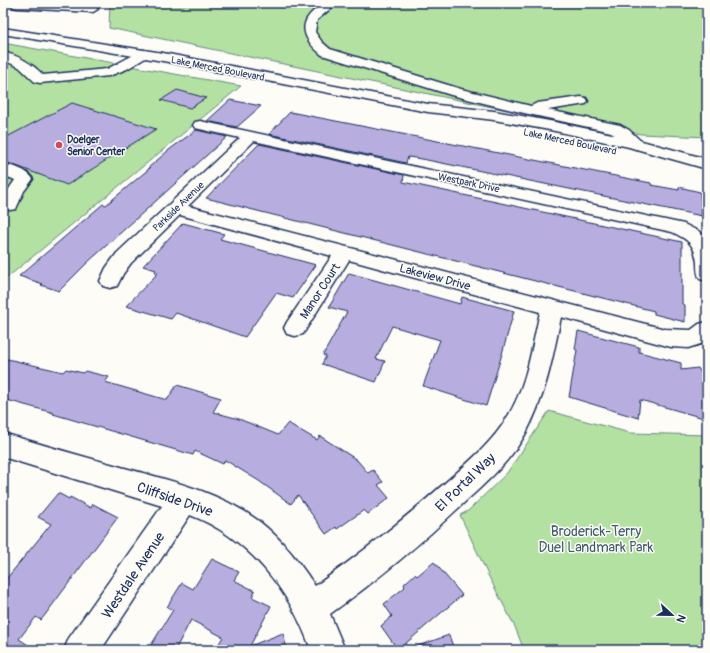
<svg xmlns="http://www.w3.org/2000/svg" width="710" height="653" font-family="Pangolin,sans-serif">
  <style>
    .green { fill: #b2e1a1; stroke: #668880 }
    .building { fill: #b7aedf; stroke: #1b2f5e }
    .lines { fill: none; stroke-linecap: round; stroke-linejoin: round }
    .minor-casing { stroke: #1b2f5e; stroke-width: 3 }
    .major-casing { stroke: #1b2f5e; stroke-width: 3 }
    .minor { fill: #fdfcf7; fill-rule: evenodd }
    .major { fill: #fdfcf7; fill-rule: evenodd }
    .poi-dot { fill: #d1495b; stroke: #fdfcf7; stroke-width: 1.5 }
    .labels { text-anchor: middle; stroke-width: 3; stroke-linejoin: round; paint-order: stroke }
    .far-street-label { font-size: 10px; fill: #1b2f5e; stroke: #fdfcf7 }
    .far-poi-label { font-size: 10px; font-weight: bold; fill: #1b2f5e; stroke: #fdfcf7; text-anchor: start }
    .street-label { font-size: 12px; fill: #1b2f5e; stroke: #fdfcf7 }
    .near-street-label { font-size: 14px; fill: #1b2f5e; stroke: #fdfcf7 }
    .near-park-label { font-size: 14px; fill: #415c6f; stroke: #fdfcf7 }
  </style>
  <rect width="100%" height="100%" fill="#fdfcf7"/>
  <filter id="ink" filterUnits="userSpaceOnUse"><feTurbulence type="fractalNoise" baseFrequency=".025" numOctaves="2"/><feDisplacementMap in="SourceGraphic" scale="8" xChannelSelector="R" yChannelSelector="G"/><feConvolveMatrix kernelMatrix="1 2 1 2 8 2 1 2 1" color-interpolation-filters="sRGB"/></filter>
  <g filter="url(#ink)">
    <g class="green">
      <polygon points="110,3 707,3 707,137 641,134 555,120 109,28"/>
      <polygon points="3,43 241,86 3,281"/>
      <polygon points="549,411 630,433 707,435 707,650 524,650 515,627 488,575 460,515 468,511 507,473"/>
    </g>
    <g class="building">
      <polygon points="177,90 206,98 190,108 161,100"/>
      <polygon points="230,100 261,106 237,127 207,121"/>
      <polygon points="72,103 156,129 67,185 3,161 3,139"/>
      <polygon points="290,112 651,183 651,185 679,190 679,187 700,192 702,216 422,159 408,157 406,163 269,134"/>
      <polygon points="196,130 227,137 87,263 59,291 41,285 43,284 19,276 103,204 106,205 150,168 148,168 169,150"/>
      <polygon points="259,144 404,175 403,182 682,242 682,304 685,305 685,322 654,314 654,311 206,198"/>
      <polygon points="183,223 224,234 220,239 316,265 293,298 276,293 245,337 176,313 171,319 126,306 158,273 155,272 156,270 143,266"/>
      <polygon points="349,273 460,304 462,297 514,311 502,354 486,406 423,386 440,340 392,326 376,359 385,361 376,382 322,364 326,356 323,355 347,312 329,307"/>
      <polygon points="578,331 639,347 639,352 681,363 681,370 698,368 703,376 707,376 707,419 640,400 638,418 569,397 577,350 575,349"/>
      <polygon points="3,358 63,372 66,369 83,373 85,371 109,377 105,382 167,400 177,385 221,398 213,412 239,419 278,435 288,423 317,440 320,436 357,460 368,473 373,470 383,482 378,485 389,498 368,514 364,510 337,529 336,527 326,534 298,495 291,504 259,481 225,460 223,464 195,451 193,455 53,414 54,413 3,399"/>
      <polygon points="58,493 69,499 70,497 91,508 93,504 118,517 45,615 41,620 36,617 19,639 36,650 3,650 3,583 51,524 38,517"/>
      <polygon points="212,559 239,572 234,580 255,591 252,597 271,606 250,646 283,633 287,650 215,650 223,637 191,620 175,650 148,650 173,610 167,607 182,583 193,589"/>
      <polygon points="434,562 462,595 398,650 381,626 392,616 384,604 405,587 404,584 415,574 417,576"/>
      <polygon points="449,635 454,650 412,650 412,648"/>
    </g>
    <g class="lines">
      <defs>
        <g id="minor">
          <polygon points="13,3 93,6 98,9 93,12 17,8 13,7 12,5"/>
          <path d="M325 3H337L317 20 315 32 322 42 330 49 461 89 531 106 537 103 581 97 586 98 588 101 586 104 548 110 620 125 629 130 644 144 641 147 636 149 631 147 611 132 524 113 451 95 322 55C299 36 297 19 325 3Z"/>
          <path d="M143 50 147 51 149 54 147 57 127 69 109 76 40 83 35 82 19 67 3 60V52C19 56 32 63 43 75L107 69Z"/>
          <path d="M200 121 684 224 700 232 707 239V281L700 279C697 274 697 269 697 263 695 245 689 240 672 232L254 141 188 206 665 329 691 330 699 324 707 322V342L688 348 671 347 561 317C553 356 546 395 527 431 513 458 490 479 468 499 424 541 379 579 330 614L345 650H311C291 592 249 537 190 515L101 650H64L69 638 162 506 3 457V433C40 444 77 455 114 465 163 479 218 490 260 522 282 539 300 563 315 586 361 554 404 519 446 482 469 462 493 442 508 416 527 385 532 346 540 312L349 260 303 334 295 336 287 334 284 328 287 322 332 256 180 215 131 263 123 274 117 286 110 288 103 286 100 281 106 268 117 253 240 138 195 128 193 125 195 122Z"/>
          <path d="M3 165C13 165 27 170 33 179L24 191 16 209 10 210 4 209C1 198 9 189 15 180L3 175Z"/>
        </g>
        <polygon id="major" points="3,28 163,53 428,104 494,111 555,122 631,138 707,159 707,169 629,147 555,131 494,120 428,112 163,61 3,34"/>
      </defs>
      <use href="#minor" class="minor-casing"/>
      <use href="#major" class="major-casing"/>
      <use href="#minor" class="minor"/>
      <use href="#major" class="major"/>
    </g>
  </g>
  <circle class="poi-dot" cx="59" cy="145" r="4"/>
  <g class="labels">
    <g class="far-street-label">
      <text transform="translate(218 68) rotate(11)" y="4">Lake Merced Boulevard</text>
      <text transform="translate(570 141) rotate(12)" y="4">Lake Merced Boulevard</text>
      <text transform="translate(469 182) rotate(12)" y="4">Westpark Drive</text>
      <text transform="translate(178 206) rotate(-44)" y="4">Parkside Avenue</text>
    </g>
    <g class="far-poi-label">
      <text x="67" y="143">Doelger<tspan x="67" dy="12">Senior Center</tspan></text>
    </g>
    <g class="street-label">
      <text transform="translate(435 277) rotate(15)" y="4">Lakeview Drive</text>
      <text transform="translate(320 291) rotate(-57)" y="4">Manor Court</text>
    </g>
    <g class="near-street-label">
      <text transform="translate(465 482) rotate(-44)" y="5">El Portal Way</text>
      <text transform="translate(175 499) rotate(19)" y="5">Cliffside Drive</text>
      <text transform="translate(133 575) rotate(-56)" y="5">Westdale Avenue</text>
    </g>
    <g class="near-park-label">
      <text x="596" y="536">Broderick-Terry<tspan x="596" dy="16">Duel Landmark Park</tspan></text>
    </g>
  </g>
  <rect width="710" height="653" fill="none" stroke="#fdfcf7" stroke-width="16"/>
  <rect x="8" y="8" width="694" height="637" fill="none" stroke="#1b2f5e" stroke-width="1.5" filter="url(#ink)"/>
  <g transform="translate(672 615) rotate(112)" stroke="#fdfcf7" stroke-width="3" paint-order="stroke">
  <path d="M0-3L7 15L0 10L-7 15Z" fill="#1b2f5e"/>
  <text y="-6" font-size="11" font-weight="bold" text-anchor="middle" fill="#1b2f5e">N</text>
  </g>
</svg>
